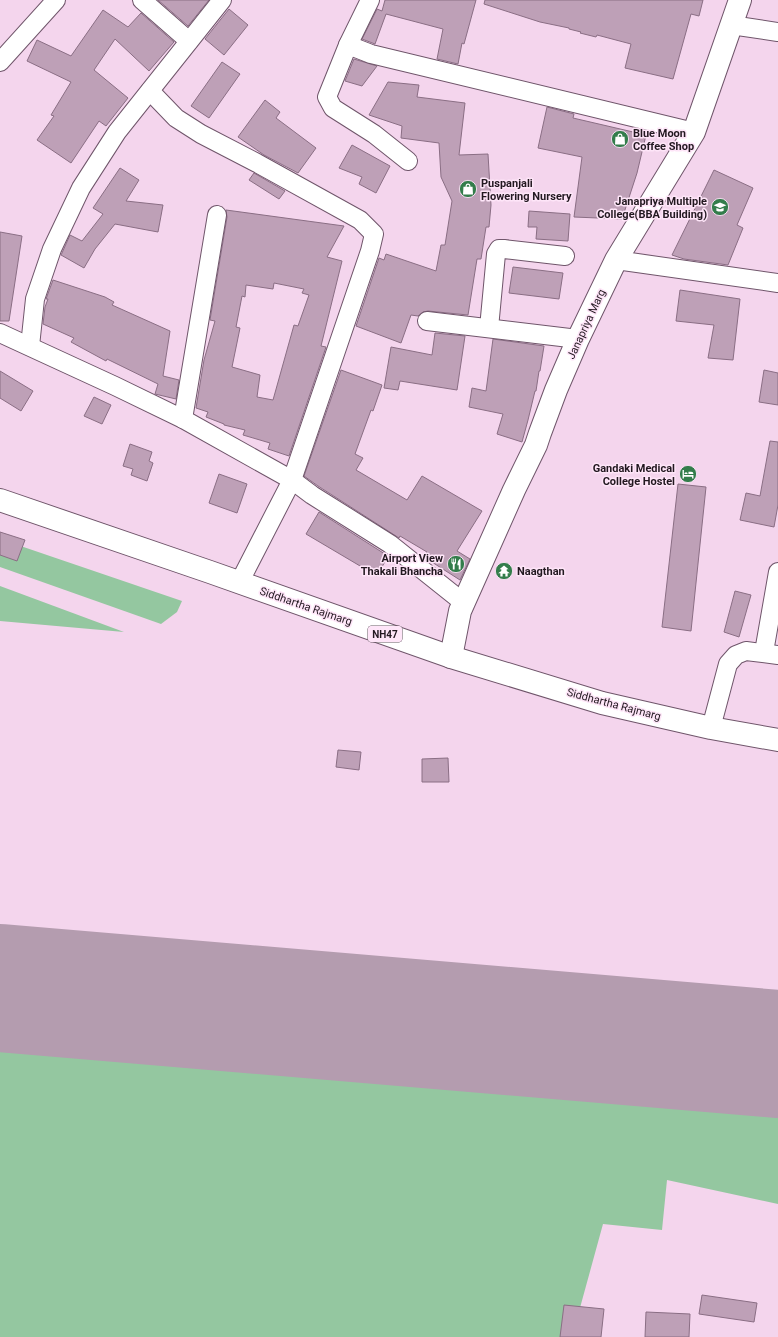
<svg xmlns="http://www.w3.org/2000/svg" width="778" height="1337" font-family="Roboto,sans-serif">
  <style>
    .green { fill: #94c7a0 }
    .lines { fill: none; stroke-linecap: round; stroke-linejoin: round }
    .runway { stroke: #b49caf; stroke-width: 128 }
    .building { fill: #bea0b7; stroke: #8a6e84; fill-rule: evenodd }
    .minor-casing { stroke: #6f556a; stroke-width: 20 }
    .secondary-casing { stroke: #6f556a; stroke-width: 24 }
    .trunk-casing { stroke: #6f556a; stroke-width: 24 }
    .minor { stroke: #fff; stroke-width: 18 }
    .secondary { stroke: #fff; stroke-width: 22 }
    .trunk { stroke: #fff; stroke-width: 22 }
    .labels { text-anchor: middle; stroke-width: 3; stroke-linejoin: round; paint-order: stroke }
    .shield { fill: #fee5f8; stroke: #645661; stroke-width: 1 }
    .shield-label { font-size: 10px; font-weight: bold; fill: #221820 }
    .poi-label { font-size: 11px; font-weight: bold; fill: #221820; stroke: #fee5f8; text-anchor: start }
    .street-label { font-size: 11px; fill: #221820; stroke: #fee5f8 }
  </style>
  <rect width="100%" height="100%" fill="#f4d5ed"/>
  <g class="green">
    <polygon points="0,539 182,601 177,612 161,624 0,567"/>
    <polygon points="0,586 124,632 0,621"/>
    <polygon points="0,1034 778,1106 778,1204 667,1180 662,1230 603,1224 572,1337 0,1337"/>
  </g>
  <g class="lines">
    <polyline class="runway" points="0,988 778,1054"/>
  </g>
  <g class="building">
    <polygon points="158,0 209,0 188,26"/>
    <polygon points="385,0 476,0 464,44 462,43 458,64 437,59 443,29 386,14 375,44 362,39 377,9 382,11"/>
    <polygon points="485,0 703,0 699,16 691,14 673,79 625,68 631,44 597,35 596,37 580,33 581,32 569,29 569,28 540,22 484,4"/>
    <polygon points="229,9 248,25 224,55 205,39"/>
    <polygon points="103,10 128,27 141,13 174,42 149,71 115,39 94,70 128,98 106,126 99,121 71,163 37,140 54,116 51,115 71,82 27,61 37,40 71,56"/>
    <polygon points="354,59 377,66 362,86 345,81"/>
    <polygon points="222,62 240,74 209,118 191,106"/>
    <polygon points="388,82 419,85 417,97 465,103 459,155 488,154 491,205 489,227 486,227 481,259 477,259 468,315 428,311 423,312 418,316 411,315 401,343 356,326 379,258 384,260 386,254 436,271 441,245 445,245 452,201 441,177 439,143 401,138 402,126 369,115"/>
    <polygon points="265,100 280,112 276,118 316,148 298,173 264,155 238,137"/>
    <polygon points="547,107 574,114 573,118 646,135 637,173 622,219 574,217 582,157 538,148"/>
    <polygon points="352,145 390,166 376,193 359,184 362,177 339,168"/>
    <polygon points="120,168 139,180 126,201 163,205 158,232 115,224 95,249 84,268 61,255 62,253 70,235 82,241 103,214 93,208"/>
    <polygon points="714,170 753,188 737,225 743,228 728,265 684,259 672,255"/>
    <polygon points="254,173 285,191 279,199 249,180"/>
    <path d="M226 210 344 226 327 257 342 261 321 346 326 347 289 456 268 449 270 443 243 435 245 430 224 425V424L206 417 208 412 196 408 204 360 215 321 210 320 227 217ZM274 283 304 289 302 293 309 295 298 326 294 325 273 400 257 397 260 375 232 367 240 328 236 327 242 296 245 297 246 285 273 289Z"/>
    <polygon points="529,211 570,214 568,241 536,239 537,227 528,227"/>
    <polygon points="0,232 22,236 9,321 0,321"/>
    <polygon points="513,267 563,273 559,299 509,293"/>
    <polygon points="53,280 105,297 114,302 112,305 170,331 163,376 179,380 176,399 155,394 158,384 107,359 106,361 71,342 74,338 43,324 45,307 48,299 46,299"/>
    <polygon points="680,290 740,299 733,360 708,358 714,325 676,321"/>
    <polygon points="435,333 465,336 457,390 400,381 398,390 384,388 391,347 432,355"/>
    <polygon points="493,339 544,346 540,371 539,371 536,391 535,391 528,420 522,442 497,434 503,414 469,407 472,388 486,391"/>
    <polygon points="341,370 382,385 373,411 371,410 355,454 363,458 356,470 407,500 422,476 482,511 457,551 470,559 460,580 424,557 427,552 400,536 399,538 318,486 304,476"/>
    <polygon points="764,370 778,373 778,405 759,402"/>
    <polygon points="0,371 33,391 21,411 0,398"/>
    <polygon points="94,397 111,405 102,424 84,416"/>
    <polygon points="770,441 778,442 778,505 774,527 740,520 746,493 760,496"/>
    <polygon points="130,444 152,452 149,461 153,463 147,481 131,475 133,469 123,466"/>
    <polygon points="219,474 247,484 237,513 209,503"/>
    <polygon points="678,484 706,487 691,631 662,627"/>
    <polygon points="319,512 388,556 377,576 306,534"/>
    <polygon points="0,532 25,540 17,561 0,555"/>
    <polygon points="735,591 751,595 739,637 724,632"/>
    <polygon points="338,750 361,752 359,770 336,767"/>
    <polygon points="448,758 449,782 422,782 422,759"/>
    <polygon points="702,1295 757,1303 754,1322 699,1314"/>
    <polygon points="564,1305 604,1309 601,1337 560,1337"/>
    <polygon points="646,1312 690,1314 689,1337 645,1337"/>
  </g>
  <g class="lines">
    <defs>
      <g id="minor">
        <polyline points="142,0 189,41"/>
        <polyline points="370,0 348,45 327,97 333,108 374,134 408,161"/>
        <polyline points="731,25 778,32"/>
        <polyline points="348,45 371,54 694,132"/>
        <polyline points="0,62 56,0"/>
        <polyline points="150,91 176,118 201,134 257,163 360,220 374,234 370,251 292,480 239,583"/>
        <polyline points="616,260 778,283"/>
        <polyline points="427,321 578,339"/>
        <polyline points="489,328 496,254 499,249 504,249 565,256"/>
        <polyline points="0,333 115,386 183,419 292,480 312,495 390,544 464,603"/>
        <polyline points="30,346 35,299 52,249 81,188 117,132 222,0"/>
        <polyline points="183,419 217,215"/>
        <polyline points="764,652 778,572"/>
        <polyline points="711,728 728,664 736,655 746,651 778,655"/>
      </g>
      <polyline id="secondary" points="451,657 460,611 514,490 536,445 540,433 556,390 578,339 616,260 694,132 740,0"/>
      <polyline id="trunk" points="0,500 210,572 451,657 602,703 711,728 778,740"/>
    </defs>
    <use href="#minor" class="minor-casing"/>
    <use href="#secondary" class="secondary-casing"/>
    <use href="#trunk" class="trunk-casing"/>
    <use href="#minor" class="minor"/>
    <use href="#secondary" class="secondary"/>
    <use href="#trunk" class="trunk"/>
  </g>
  <defs>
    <symbol id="shop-disc" viewBox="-11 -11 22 22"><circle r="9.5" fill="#337d4b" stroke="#fee5f8"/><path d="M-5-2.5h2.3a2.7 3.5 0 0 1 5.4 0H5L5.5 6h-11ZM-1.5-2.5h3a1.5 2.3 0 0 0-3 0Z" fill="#fff"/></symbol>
    <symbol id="university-disc" viewBox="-11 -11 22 22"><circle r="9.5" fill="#337d4b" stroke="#fee5f8"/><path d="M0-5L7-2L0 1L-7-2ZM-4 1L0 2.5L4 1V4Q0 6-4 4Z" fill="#fff"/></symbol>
    <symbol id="hotel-disc" viewBox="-11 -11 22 22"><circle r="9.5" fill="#337d4b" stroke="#fee5f8"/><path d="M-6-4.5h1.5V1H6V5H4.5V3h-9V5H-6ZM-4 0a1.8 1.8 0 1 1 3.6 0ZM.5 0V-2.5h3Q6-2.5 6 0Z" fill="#fff"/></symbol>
    <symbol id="restaurant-disc" viewBox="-11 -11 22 22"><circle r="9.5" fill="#337d4b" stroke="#fee5f8"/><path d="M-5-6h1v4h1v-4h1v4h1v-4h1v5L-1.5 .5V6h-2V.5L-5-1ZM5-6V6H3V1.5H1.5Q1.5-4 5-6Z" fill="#fff"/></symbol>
    <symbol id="temple-disc" viewBox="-11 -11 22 22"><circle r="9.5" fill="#337d4b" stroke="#fee5f8"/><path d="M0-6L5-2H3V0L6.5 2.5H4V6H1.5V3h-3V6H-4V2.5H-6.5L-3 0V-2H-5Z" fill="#fff"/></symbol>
  </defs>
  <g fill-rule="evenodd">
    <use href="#shop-disc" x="610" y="129" width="20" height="20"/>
    <use href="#shop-disc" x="458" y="179" width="20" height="20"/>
    <use href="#university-disc" x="710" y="197" width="20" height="20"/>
    <use href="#hotel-disc" x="678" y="464" width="20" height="20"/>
    <use href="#restaurant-disc" x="446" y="554" width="20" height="20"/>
    <use href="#temple-disc" x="494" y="561" width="20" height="20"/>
  </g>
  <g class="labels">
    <rect class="shield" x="368" y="626" width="34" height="16" rx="3"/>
    <g class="shield-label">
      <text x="385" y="638">NH47</text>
    </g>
    <g class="poi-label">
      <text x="633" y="137">Blue Moon<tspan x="633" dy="13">Coffee Shop</tspan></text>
      <text x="481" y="187">Puspanjali<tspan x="481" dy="13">Flowering Nursery</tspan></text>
      <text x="707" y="205" text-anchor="end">Janapriya Multiple<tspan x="707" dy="13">College(BBA Building)</tspan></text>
      <text x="675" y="472" text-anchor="end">Gandaki Medical<tspan x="675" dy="13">College Hostel</tspan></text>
      <text x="443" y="562" text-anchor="end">Airport View<tspan x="443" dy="13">Thakali Bhancha</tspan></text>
      <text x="517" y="575">Naagthan</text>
    </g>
    <g class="street-label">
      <text transform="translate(586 324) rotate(-65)" y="4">Janapriya Marg</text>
      <text transform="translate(306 606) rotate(19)" y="4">Siddhartha Rajmarg</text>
      <text transform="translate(614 704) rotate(15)" y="4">Siddhartha Rajmarg</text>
    </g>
  </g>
</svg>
